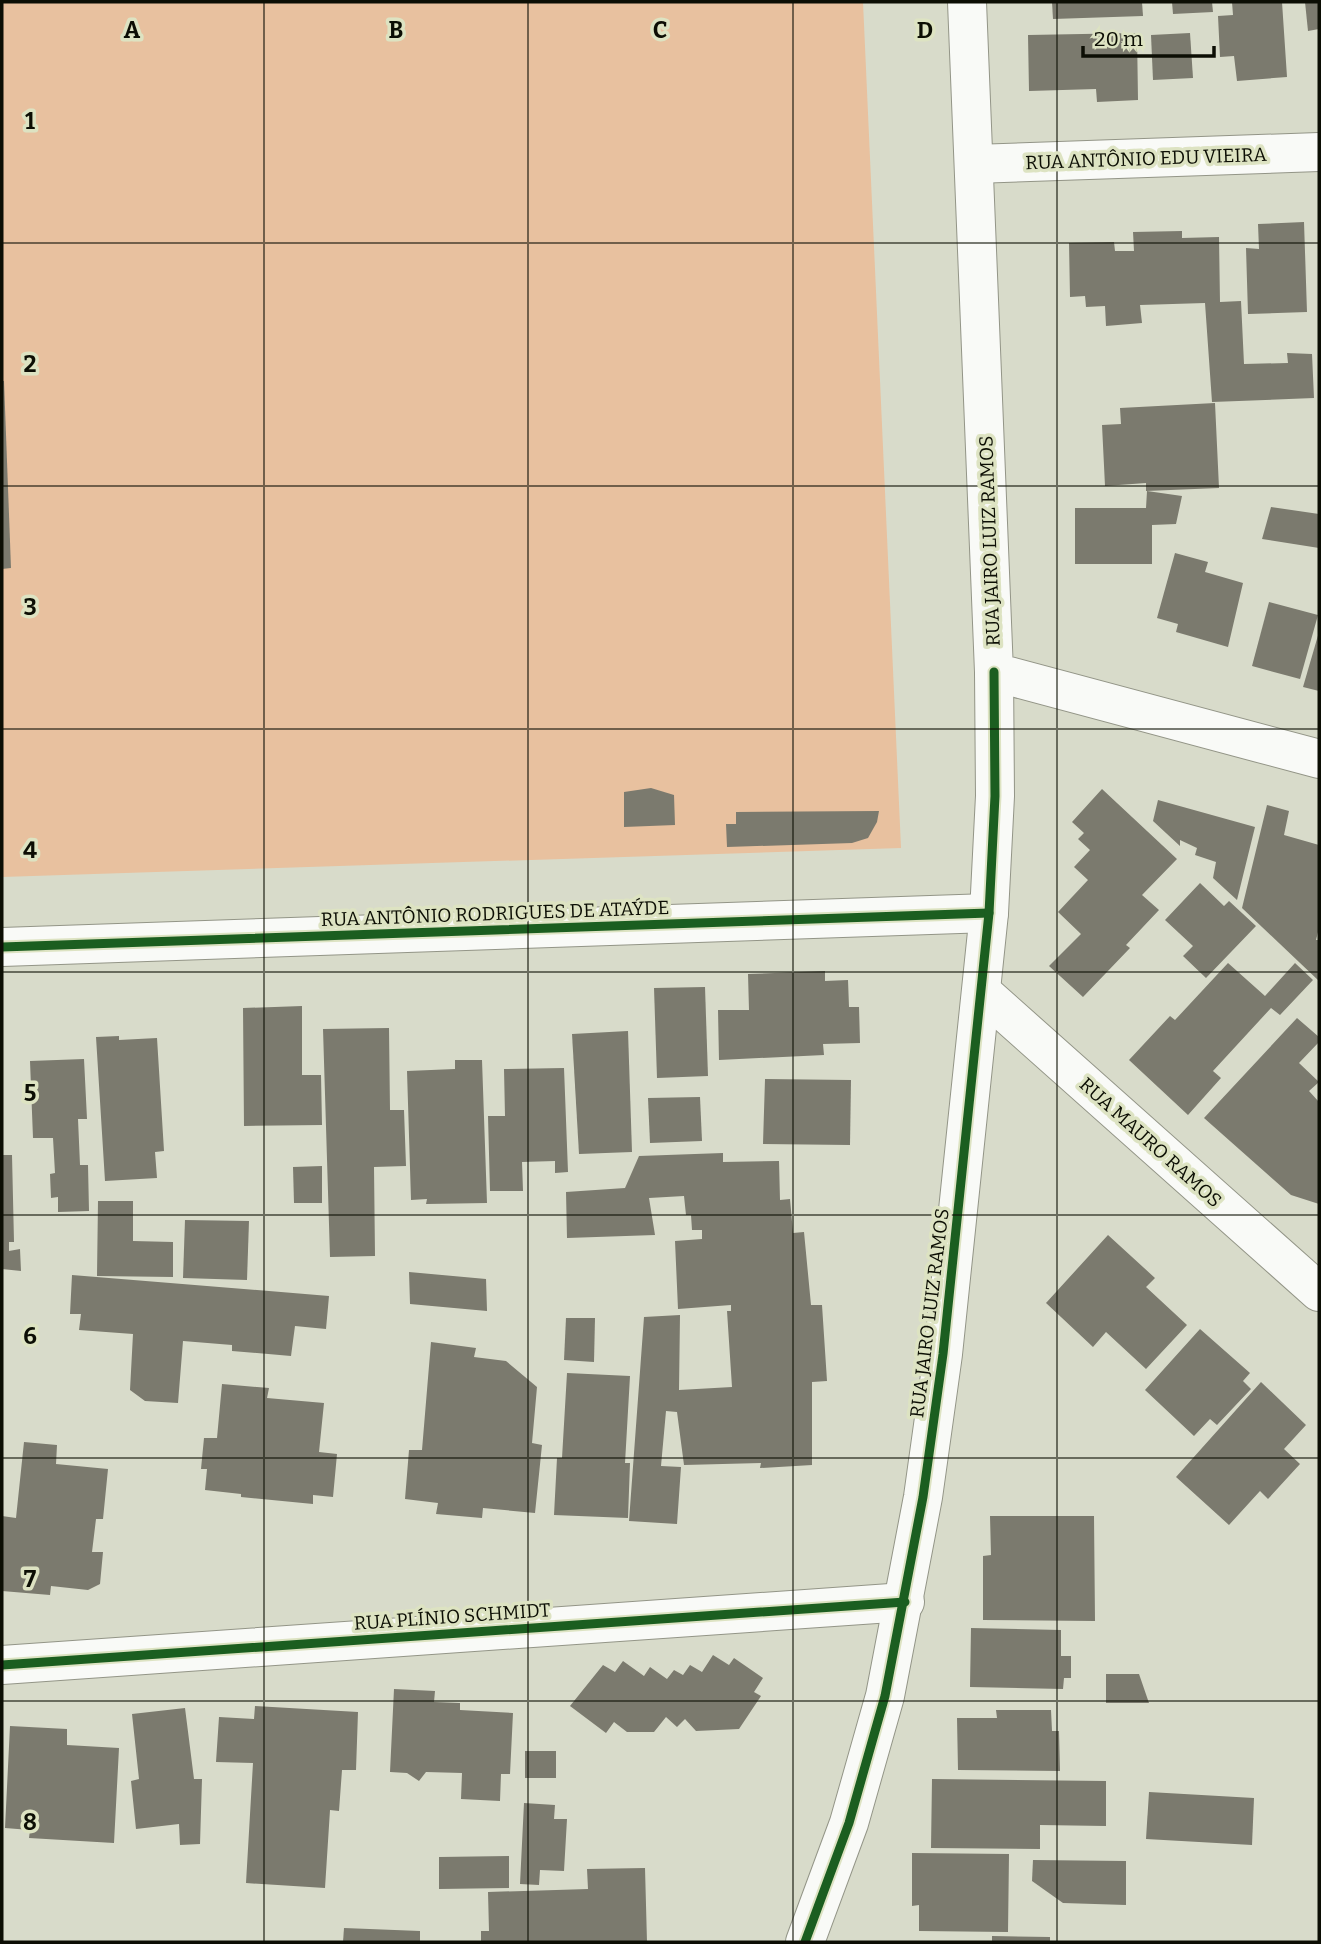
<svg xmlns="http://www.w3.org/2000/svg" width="1321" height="1944" font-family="Bitter,serif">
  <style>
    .pitch { fill: #e8c19f }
    .building { fill: #7b7a6e }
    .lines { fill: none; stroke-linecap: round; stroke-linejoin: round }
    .minor-casing { stroke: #939587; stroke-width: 40 }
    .tertiary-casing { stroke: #939587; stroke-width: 40 }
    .secondary-casing { stroke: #939587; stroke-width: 40 }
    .minor { stroke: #f9faf7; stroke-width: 38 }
    .tertiary { stroke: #f9faf7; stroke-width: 38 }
    .secondary { stroke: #f9faf7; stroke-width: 38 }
    .cycleway-casing { stroke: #dde3c2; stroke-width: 13 }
    .cycleway { stroke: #1b5e20; stroke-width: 9 }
    .grid { fill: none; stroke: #0c0e04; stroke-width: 2; stroke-opacity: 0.55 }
    .labels { text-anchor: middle; stroke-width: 7; stroke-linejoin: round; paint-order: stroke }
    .street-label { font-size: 19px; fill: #0c0e04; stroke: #dde3c2 }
    .grid-label { font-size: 23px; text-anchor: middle; font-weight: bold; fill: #0c0e04; stroke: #dde3c2; stroke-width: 7; stroke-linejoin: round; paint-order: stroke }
  </style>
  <rect width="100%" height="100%" fill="#d8dbca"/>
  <polygon class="pitch" points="2,2 863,2 901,848 2,877"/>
  <g class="building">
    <polygon points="1052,2 1142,2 1143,16 1053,19"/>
    <polygon points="1172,2 1212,2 1213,12 1173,14"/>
    <polygon points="1232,2 1282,2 1287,77 1237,81 1234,56 1220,57 1218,16 1233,15"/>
    <polygon points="1305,2 1319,2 1319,29 1308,31"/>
    <polygon points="1137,33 1138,100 1097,102 1096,89 1029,91 1028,35"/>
    <polygon points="1190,33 1193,78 1153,80 1151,35"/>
    <polygon points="1304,222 1307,312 1248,314 1246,248 1259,249 1258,224"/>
    <polygon points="1182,231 1182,238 1219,237 1220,302 1241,301 1244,364 1288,363 1287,353 1312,354 1314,398 1212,402 1205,303 1140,305 1142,323 1106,326 1105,306 1086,307 1085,296 1070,297 1069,243 1114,242 1115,251 1134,251 1133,232"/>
    <polygon points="2,381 4,381 11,568 2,569"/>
    <polygon points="1215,403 1219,488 1146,491 1146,483 1105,486 1102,425 1121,424 1120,408"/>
    <polygon points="1147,491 1182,496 1176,524 1152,525 1152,564 1075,564 1075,508 1146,508"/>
    <polygon points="1271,507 1319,514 1319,548 1262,539"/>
    <polygon points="1175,553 1208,562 1205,572 1243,583 1228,647 1176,632 1178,624 1157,618"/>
    <polygon points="1269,602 1318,615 1300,679 1252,666"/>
    <polygon points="1319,632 1319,691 1303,687"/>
    <polygon points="651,788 674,795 675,825 624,827 624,792"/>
    <polygon points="1102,789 1177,859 1142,895 1159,910 1126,945 1130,948 1083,997 1049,966 1081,934 1058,912 1088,880 1074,867 1090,850 1078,839 1084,833 1072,822"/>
    <polygon points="1158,800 1255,827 1237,900 1213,878 1216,862 1195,855 1197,848 1180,840 1180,846 1153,821"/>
    <polygon points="1267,805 1289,811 1284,835 1319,845 1319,928 1316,940 1319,940 1319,981 1242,908"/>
    <polygon points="879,811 877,822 868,838 852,843 727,847 726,824 736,824 736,812"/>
    <polygon points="1200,883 1224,906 1229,901 1256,926 1206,978 1183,956 1193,946 1165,920"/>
    <polygon points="1228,963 1265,996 1295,963 1313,980 1280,1015 1271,1008 1213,1071 1221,1078 1188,1115 1129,1060 1170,1016 1175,1020"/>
    <polygon points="825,971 825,981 848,980 849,1007 859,1007 860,1043 823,1044 824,1055 719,1060 718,1010 749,1010 748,974"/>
    <polygon points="705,987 708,1076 657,1078 654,988"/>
    <polygon points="302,1006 302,1075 321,1075 322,1125 244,1126 243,1008"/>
    <polygon points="1297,1018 1319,1037 1319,1042 1299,1063 1319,1082 1309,1091 1319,1102 1319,1204 1291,1195 1204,1118"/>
    <polygon points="389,1028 390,1110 404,1110 406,1166 374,1167 375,1256 330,1257 323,1029"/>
    <polygon points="628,1031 632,1152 579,1154 572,1034"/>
    <polygon points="119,1036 119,1040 157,1038 164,1151 155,1152 157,1178 105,1181 96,1037"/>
    <polygon points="84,1059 87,1119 78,1119 80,1165 88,1165 89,1211 58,1212 58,1197 51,1198 50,1174 55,1173 53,1138 33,1138 30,1061"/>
    <polygon points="455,1060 482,1060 487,1203 426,1204 427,1199 411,1200 407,1071 455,1069"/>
    <polygon points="564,1068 568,1172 555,1173 555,1161 522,1162 523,1191 490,1191 488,1116 505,1116 504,1069"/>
    <polygon points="765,1079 851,1080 850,1145 763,1144"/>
    <polygon points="700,1097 702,1141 650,1143 648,1098"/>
    <polygon points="723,1153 723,1162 779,1161 780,1200 790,1199 793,1233 804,1232 811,1305 822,1305 827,1381 812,1382 812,1465 760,1468 761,1463 684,1465 677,1412 666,1411 661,1466 681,1467 677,1524 629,1521 644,1317 680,1315 679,1390 732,1387 727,1311 731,1311 731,1305 678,1309 675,1241 702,1239 702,1230 692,1230 691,1215 686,1215 684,1196 649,1198 655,1235 567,1238 566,1192 625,1188 639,1156"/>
    <polygon points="2,1155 12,1155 14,1242 9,1242 9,1251 20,1249 21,1271 2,1269"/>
    <polygon points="322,1166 322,1203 294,1203 293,1167"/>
    <polygon points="98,1201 133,1201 133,1241 173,1242 173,1277 97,1276"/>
    <polygon points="185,1220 249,1221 247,1280 183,1278"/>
    <polygon points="1108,1235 1155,1278 1146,1287 1187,1325 1146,1369 1106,1332 1093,1347 1046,1303"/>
    <polygon points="409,1272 486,1279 487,1311 410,1304"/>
    <polygon points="72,1275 329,1296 326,1329 295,1326 291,1356 232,1351 232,1345 183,1341 178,1403 145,1401 130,1390 133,1334 79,1330 81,1314 70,1314"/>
    <polygon points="566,1318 595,1318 594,1362 564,1360"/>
    <polygon points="1200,1329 1250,1373 1243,1381 1251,1389 1217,1425 1210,1419 1194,1436 1145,1390"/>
    <polygon points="431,1342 476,1348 474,1357 506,1361 537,1387 532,1443 542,1445 535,1513 483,1508 482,1518 436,1514 438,1503 405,1499 409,1450 422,1450"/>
    <polygon points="567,1373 630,1376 625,1463 630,1463 628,1518 554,1515 557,1458 562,1458"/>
    <polygon points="1261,1382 1306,1425 1284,1449 1300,1464 1268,1499 1260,1491 1229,1525 1176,1477"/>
    <polygon points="222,1384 269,1388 267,1398 324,1403 319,1452 337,1454 333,1497 313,1495 313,1504 241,1497 241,1494 205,1490 207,1469 201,1469 204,1438 217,1438"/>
    <polygon points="24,1442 57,1445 56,1464 108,1469 103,1519 96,1519 92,1552 103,1552 100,1584 88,1590 51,1586 50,1595 2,1591 2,1516 16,1518"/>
    <polygon points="990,1516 1094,1516 1095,1621 983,1620 983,1556 991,1555"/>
    <polygon points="971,1628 1061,1630 1061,1656 1071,1656 1071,1678 1064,1678 1063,1689 970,1687"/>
    <polygon points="713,1655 729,1665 734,1658 763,1678 754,1692 761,1696 739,1729 696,1731 685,1719 677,1727 666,1717 654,1732 627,1732 614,1722 606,1733 570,1706 603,1665 615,1672 623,1661 644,1676 650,1667 667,1679 674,1670 683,1675 690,1665 702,1672"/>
    <polygon points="1106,1674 1139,1674 1149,1703 1106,1703"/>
    <polygon points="394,1689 435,1691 434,1702 460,1703 460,1710 513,1713 510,1774 501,1774 500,1801 461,1799 462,1773 426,1772 419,1781 407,1773 390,1772"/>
    <polygon points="255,1706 358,1712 356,1770 342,1770 339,1811 330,1810 325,1888 246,1883 253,1763 216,1762 219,1717 254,1719"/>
    <polygon points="185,1708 194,1779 202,1779 200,1844 180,1845 179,1824 136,1829 131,1781 139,1779 132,1714"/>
    <polygon points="996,1710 1051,1710 1052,1731 1059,1731 1060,1771 958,1770 957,1718 997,1718"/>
    <polygon points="10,1726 67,1729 67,1745 119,1748 114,1843 29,1838 30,1830 5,1828"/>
    <rect x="525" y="1751" width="31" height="27"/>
    <polygon points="932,1779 1106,1781 1106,1826 1040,1825 1040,1849 931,1848"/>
    <polygon points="1149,1792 1254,1798 1252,1845 1146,1839"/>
    <polygon points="524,1803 555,1805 554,1819 567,1819 564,1871 540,1870 539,1885 520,1884"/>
    <polygon points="912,1853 1009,1854 1008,1932 919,1931 919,1905 912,1906"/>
    <polygon points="509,1856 509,1888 439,1889 439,1857"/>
    <polygon points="1033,1860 1126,1861 1126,1905 1063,1903 1032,1881"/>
    <polygon points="645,1868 647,1942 481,1942 481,1931 489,1931 488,1892 588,1889 587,1869"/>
    <polygon points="344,1928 420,1931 420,1942 343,1942"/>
    <polygon points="992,1936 1050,1937 1050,1942 992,1942"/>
  </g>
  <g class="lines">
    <defs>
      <g id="minor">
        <polyline points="974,164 1319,152"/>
        <polyline points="982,992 1319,1292"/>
        <polyline points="2,1665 905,1602"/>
      </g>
      <g id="tertiary">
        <polyline points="2,947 989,913"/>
        <polyline points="805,1942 849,1823 885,1696 923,1497 943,1354 989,913 995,796 994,672"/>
      </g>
      <polyline id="secondary" points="967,2 994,672 1319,759"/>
    </defs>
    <use href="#minor" class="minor-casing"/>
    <use href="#tertiary" class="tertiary-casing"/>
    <use href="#secondary" class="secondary-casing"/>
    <use href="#minor" class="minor"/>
    <use href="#tertiary" class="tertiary"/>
    <use href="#secondary" class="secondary"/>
    <defs>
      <g id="cycleway">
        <polyline points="2,947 989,913"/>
        <polyline points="2,1665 905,1602"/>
        <polyline points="805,1942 849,1823 885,1696 923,1497 943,1354 989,913 995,796 994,672"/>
      </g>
    </defs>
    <use href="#cycleway" class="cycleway-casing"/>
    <use href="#cycleway" class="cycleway"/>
  </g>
  <path class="grid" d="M264 2V1942M528 2V1942M793 2V1942M1057 2V1942M2 243H1319M2 486H1319M2 729H1319M2 972H1319M2 1215H1319M2 1458H1319M2 1701H1319"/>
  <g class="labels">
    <g class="street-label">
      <text transform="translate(1146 158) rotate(-2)" y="7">RUA ANTÔNIO EDU VIEIRA</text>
      <text transform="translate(989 541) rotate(-92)" y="7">RUA JAIRO LUIZ RAMOS</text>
      <text transform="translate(495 913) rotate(-2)" y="7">RUA ANTÔNIO RODRIGUES DE ATAÝDE</text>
      <text transform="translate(1151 1142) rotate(42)" y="7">RUA MAURO RAMOS</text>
      <text transform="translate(929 1313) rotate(-83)" y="7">RUA JAIRO LUIZ RAMOS</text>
      <text transform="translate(452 1616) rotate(-4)" y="7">RUA PLÍNIO SCHMIDT</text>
    </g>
  </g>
  <g class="grid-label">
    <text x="132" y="38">A</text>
    <text x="396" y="38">B</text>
    <text x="660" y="38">C</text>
    <text x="925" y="38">D</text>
    <text x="30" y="129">1</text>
    <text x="30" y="372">2</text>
    <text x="30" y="615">3</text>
    <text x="30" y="858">4</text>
    <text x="30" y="1101">5</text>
    <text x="30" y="1344">6</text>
    <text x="30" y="1587">7</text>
    <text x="30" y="1830">8</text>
  </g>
  <rect width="1321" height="1944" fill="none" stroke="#0c0e04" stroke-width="7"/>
  <path d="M1083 46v10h131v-10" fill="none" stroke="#0c0e04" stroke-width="3.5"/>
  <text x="1094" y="46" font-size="21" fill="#0c0e04" stroke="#dde3c2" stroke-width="5" paint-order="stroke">20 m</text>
</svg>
